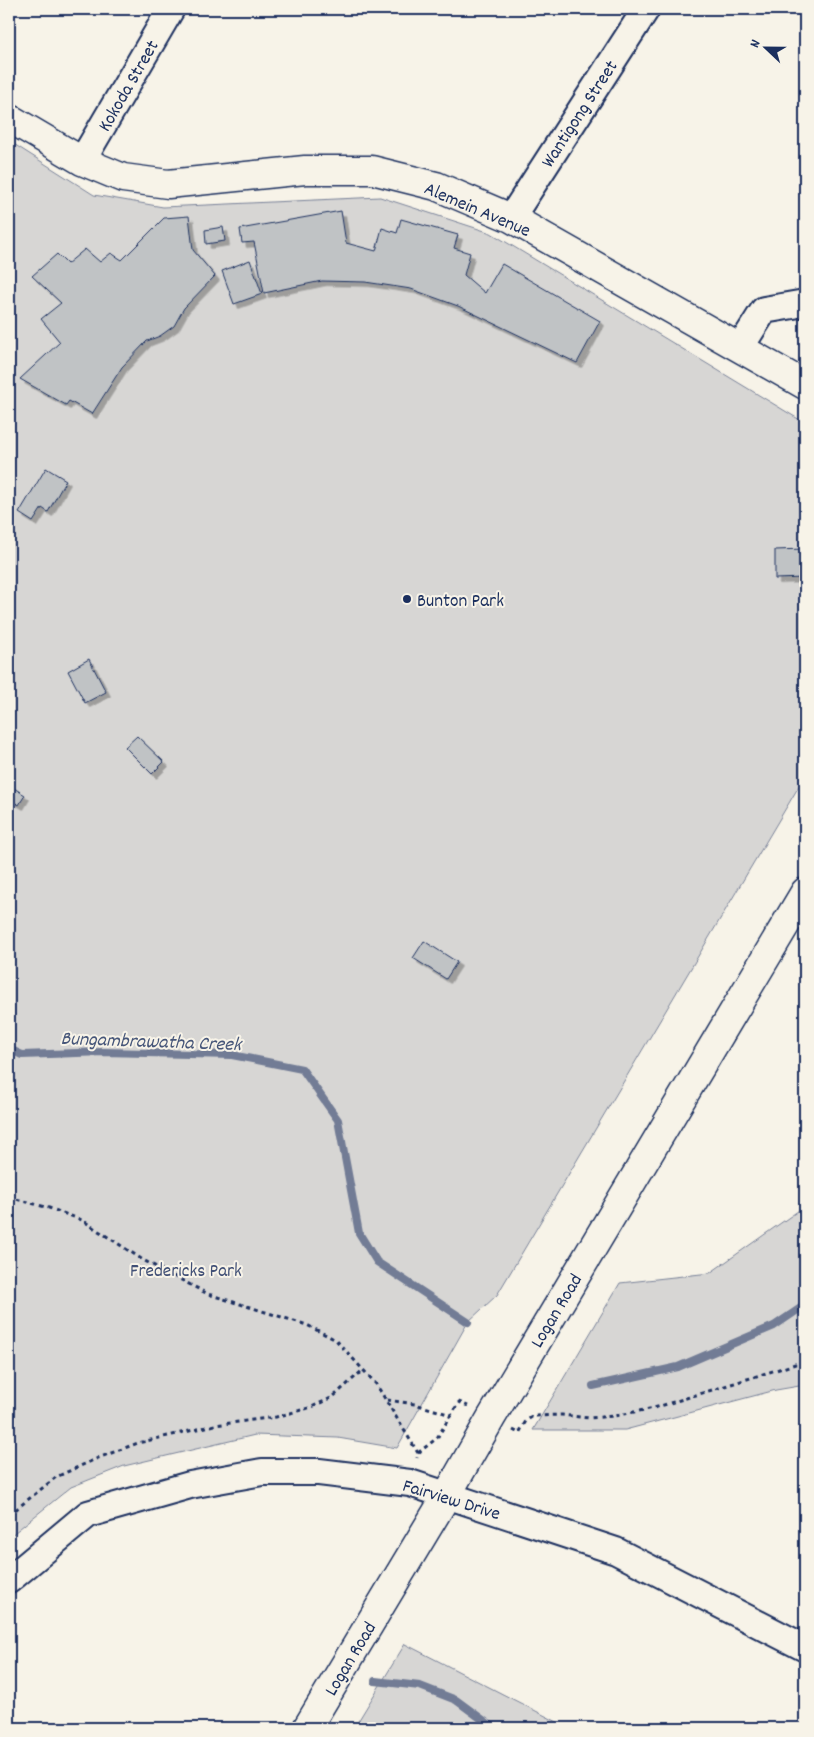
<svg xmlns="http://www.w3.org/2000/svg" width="814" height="1737" font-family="Dekko,sans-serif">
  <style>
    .green { fill: #d7d6d4; stroke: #798299 }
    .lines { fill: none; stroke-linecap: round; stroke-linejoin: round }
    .stream { stroke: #727c95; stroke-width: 8 }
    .building { fill: #c0c3c5; stroke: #1b2f5e; filter: url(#shadow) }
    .street-casing { stroke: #1b2f5e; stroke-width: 30 }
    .secondary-casing { stroke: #1b2f5e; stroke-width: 31 }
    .path { stroke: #1b2f5e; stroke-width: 3; stroke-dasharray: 4 4; stroke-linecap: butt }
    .street { stroke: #f7f3e8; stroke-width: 26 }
    .secondary { stroke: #f7f3e8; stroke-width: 28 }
    .poi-dot { fill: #1b2f5e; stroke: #f7f3e8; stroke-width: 2 }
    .labels { text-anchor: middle; stroke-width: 4; stroke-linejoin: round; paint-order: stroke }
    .street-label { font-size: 19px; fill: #1b2f5e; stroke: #f7f3e8 }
    .poi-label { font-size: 19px; fill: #1b2f5e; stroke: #f7f3e8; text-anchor: start }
    .park-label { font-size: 19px; fill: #415076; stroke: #f7f3e8 }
    .water-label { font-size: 20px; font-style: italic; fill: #465679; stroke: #f7f3e8 }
  </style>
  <defs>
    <filter id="shadow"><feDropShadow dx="4.5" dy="4.5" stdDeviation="0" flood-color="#0004"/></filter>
  </defs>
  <rect width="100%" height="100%" fill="#f7f3e8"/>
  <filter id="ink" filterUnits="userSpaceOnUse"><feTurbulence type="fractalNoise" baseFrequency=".02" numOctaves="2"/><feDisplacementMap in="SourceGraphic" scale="10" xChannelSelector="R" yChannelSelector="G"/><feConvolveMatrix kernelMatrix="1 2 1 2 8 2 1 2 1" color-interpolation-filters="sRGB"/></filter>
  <g filter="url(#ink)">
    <g class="green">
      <polygon points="9,141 94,195 163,207 380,197 491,233 805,423 805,776 497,1295 468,1322 397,1448 338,1438 255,1435 124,1466 71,1487 9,1537"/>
      <polygon points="805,1206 805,1385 776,1390 625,1430 533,1430 620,1283 710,1273"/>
      <polygon points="405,1644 569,1728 354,1728"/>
    </g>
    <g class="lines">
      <g class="stream">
        <polyline points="9,1049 22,1055 104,1052 232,1055 302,1069 338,1120 359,1233 377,1262 468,1322"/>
        <polyline points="593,1386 678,1367 774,1326 805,1305"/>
        <polyline points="375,1681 420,1686 456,1700 494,1728"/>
        <polyline points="217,1728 224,1726"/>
      </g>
    </g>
    <g class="building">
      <polygon points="341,211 346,243 376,251 382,228 397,233 401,219 458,235 454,248 470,253 464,275 485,293 502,264 600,321 577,363 458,306 411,289 365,282 322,281 264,293 254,242 242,243 240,229"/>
      <polygon points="189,216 193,250 215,276 184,308 174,326 160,336 147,341 122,367 92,414 69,401 66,405 20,379 60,342 41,319 61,303 32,276 57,254 67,264 85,249 100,262 111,253 122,260 164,218"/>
      <polygon points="223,227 225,241 206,244 205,230"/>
      <polygon points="250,260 262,294 234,304 222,271"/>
      <polygon points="46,468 66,480 48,512 42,508 33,522 19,513"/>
      <polygon points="804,549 804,578 775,579 775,550"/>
      <polygon points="89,659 106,692 85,703 68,671"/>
      <polygon points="137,736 164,762 152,774 125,747"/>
      <polygon points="9,785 25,795 19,805 9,799"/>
      <polygon points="424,941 457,962 446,979 413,958"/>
    </g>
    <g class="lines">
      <defs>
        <g id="street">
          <polyline points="82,161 171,9"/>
          <polyline points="511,218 646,9"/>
          <polyline points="740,348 764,310 805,303"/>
          <polyline points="9,1580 88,1514 190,1485 262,1472 319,1472 410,1483 616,1551 805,1648"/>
        </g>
        <g id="secondary">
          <polyline points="9,118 82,161 123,178 168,184 305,170 372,170 436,186 511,218 805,385"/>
          <polyline points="307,1728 447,1495 491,1418 805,892"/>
        </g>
      </defs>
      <use href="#street" class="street-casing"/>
      <use href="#secondary" class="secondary-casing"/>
      <g class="path">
        <polyline points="9,1197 49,1208 82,1220 143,1260 208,1294 307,1325 336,1340 376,1384 418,1453 417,1458"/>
        <polyline points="387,1400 415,1404 451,1415 459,1402 468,1406"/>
        <polyline points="513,1430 519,1433 526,1421 533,1416 562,1415 589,1418 614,1416 654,1408 805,1361"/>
        <polyline points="418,1453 437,1438 451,1415"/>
        <polyline points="9,1515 56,1477 98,1458 138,1443 215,1425 276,1417 312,1407 333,1397 363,1370"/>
      </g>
      <use href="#street" class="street"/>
      <use href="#secondary" class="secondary"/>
    </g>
  </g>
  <circle class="poi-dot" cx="407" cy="599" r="5"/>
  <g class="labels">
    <g class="street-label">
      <text transform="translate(127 85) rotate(-60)" y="7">Kokoda Street</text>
      <text transform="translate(578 113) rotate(-57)" y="7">Wantigong Street</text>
      <text transform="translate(478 208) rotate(23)" y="7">Alemein Avenue</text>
      <text transform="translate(555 1310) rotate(-59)" y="7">Logan Road</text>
      <text transform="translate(452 1498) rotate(17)" y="7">Fairview Drive</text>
      <text transform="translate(349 1658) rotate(-59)" y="7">Logan Road</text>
    </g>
    <g class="poi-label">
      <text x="417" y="606">Bunton Park</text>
    </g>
    <g class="park-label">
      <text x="186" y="1276">Fredericks Park</text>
    </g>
    <g class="water-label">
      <text transform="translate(151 1040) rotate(2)" y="7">Bungambrawatha Creek</text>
    </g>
  </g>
  <rect width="814" height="1737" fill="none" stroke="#f7f3e8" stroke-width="30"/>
  <rect x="15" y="15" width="784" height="1707" fill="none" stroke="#1b2f5e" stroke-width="2" filter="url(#ink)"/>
  <g transform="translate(766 48) rotate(292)" stroke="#f7f3e8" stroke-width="4" paint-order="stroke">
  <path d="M0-4L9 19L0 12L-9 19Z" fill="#1b2f5e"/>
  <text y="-8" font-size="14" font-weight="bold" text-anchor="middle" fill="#1b2f5e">N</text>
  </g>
</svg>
